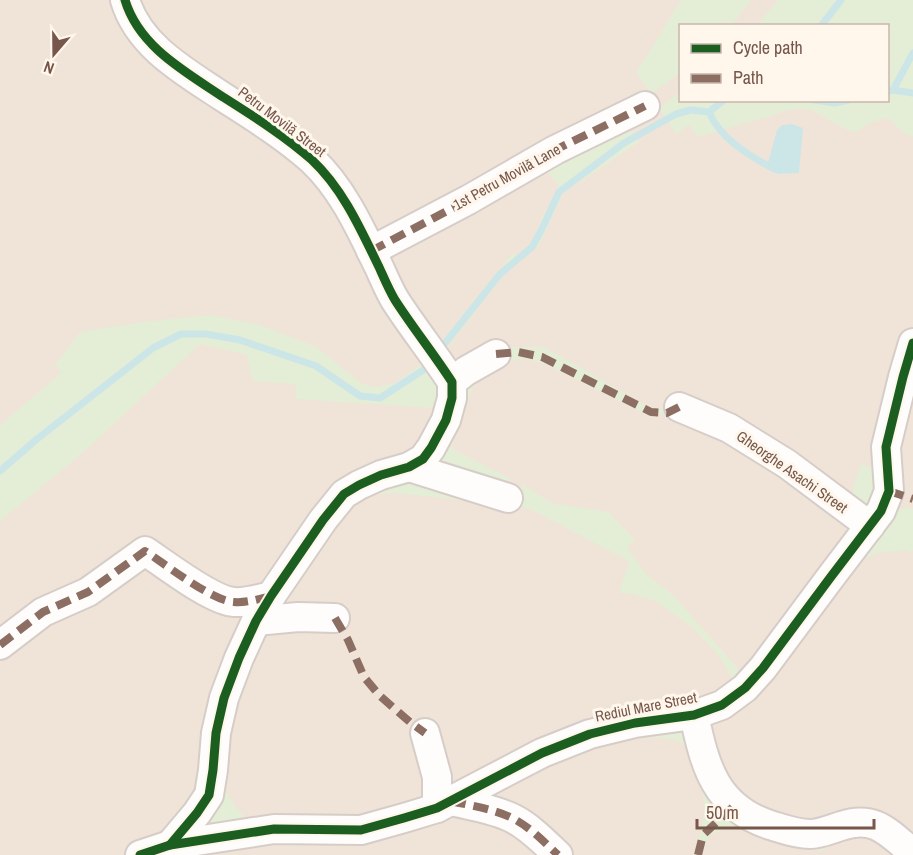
<svg xmlns="http://www.w3.org/2000/svg" width="913" height="855" font-family="'Archivo Narrow',sans-serif">
  <style>
    .residential { fill: #f0e4d8; fill-rule: evenodd }
    .green { fill: #e4edd6 }
    .water { fill: #cce6e8 }
    .lines { fill: none; stroke-linecap: round; stroke-linejoin: round }
    .stream { stroke: #cce6e8; stroke-width: 7 }
    .minor-casing { stroke: #d6cdc8; stroke-width: 32 }
    .minor { stroke: #fefdfc; stroke-width: 28 }
    .quiet { stroke: #8d6e63; stroke-width: 8; stroke-dasharray: 15 8; stroke-linecap: butt }
    .cycleway-casing { stroke: #fff6ec; stroke-width: 13 }
    .cycleway { stroke: #1b5e20; stroke-width: 9 }
    .labels { text-anchor: middle; stroke-width: 6; stroke-linejoin: round; paint-order: stroke }
    .street-label { font-size: 15px; fill: #76574a; stroke: #fff6ec }
  </style>
  <rect width="100%" height="100%" fill="#f7f1eb"/>
  <path class="residential" d="M0 0H913V855H0ZM680 26H888V100H680Z"/>
  <g class="green">
    <polygon points="681,0 751,0 732,25 680,26 680,73 651,94 636,73"/>
    <polygon points="778,0 913,0 913,137 905,134 888,118 872,122 856,132 849,131 811,110 793,109 698,137 689,125 676,134 659,108 680,92 680,100 888,100 888,26 757,25"/>
    <polygon points="625,126 639,142 563,193 539,245 504,275 446,349 440,343 513,253 517,256 531,243 544,214 559,186 543,166"/>
    <polygon points="212,315 260,325 317,347 362,384 376,387 395,383 422,364 439,374 446,385 427,442 434,408 296,399 296,384 253,381 247,355 200,344 78,457 0,521 0,425 61,373 55,365 80,332 143,322"/>
    <polygon points="502,347 544,347 649,407 666,410 662,414 651,417 546,364 526,359 500,360 476,378 451,448 511,479 493,486 435,468 466,379"/>
    <polygon points="861,464 876,469 875,499 863,505 850,498"/>
    <polygon points="411,475 483,502 392,493 348,498"/>
    <polygon points="523,485 552,503 609,512 635,540 627,547 646,574 671,593 743,674 734,681 719,656 692,627 655,601 633,594 619,593 629,561 532,510 507,504"/>
    <polygon points="908,507 913,509 913,549 911,555 909,550 876,553 853,566 895,510"/>
    <path d="M682 731 690 738 705 776 826 842 829 847 822 851 739 827H730L710 835 701 855H695C698 842 705 817 704 805 704 792 695 751 684 744 665 732 619 739 597 741Z"/>
    <polygon points="221,782 233,802 245,819 181,839"/>
  </g>
  <polygon class="water" points="792,124 803,128 799,173 779,174 773,172 775,166 768,163 777,130 782,125"/>
  <g class="lines">
    <g class="stream">
      <polyline points="821,26 841,0"/>
      <polyline points="893,90 913,93"/>
      <polyline points="888,91 893,90 913,53"/>
      <polyline points="814,100 835,103 848,100"/>
      <path d="M709 112C720 139 750 156 774 169"/>
      <polyline points="442,347 500,274 532,247 541,231 559,192 624,143 676,114 691,110 709,112 724,100"/>
      <polyline points="0,471 37,439 153,348 181,334 206,334 240,340 316,366 360,396 380,398 425,369"/>
    </g>
    <defs>
      <g id="minor">
        <path d="M125 0C139 47 186 72 223 97 253 116 285 136 312 160 343 189 361 230 379 267 384 278 389 290 395 300 413 328 434 354 452 382"/>
        <polyline points="371,251 468,200 555,150 645,106"/>
        <polyline points="452,382 466,371 496,354"/>
        <polyline points="679,407 729,428 787,464 870,526"/>
        <polyline points="409,467 508,498"/>
        <polyline points="256,621 298,617 335,618"/>
        <path d="M0 645 43 612 88 592 145 551C165 564 212 601 234 602 246 603 259 599 271 596"/>
        <path d="M694 715C705 766 715 807 770 825 783 829 796 834 810 834 820 834 831 829 841 826 871 816 884 828 906 847"/>
        <polyline points="425,733 437,777 437,808"/>
        <path d="M451 801C472 806 495 809 514 819 531 828 544 842 558 855"/>
        <polyline points="170,845 197,813 209,795 213,770 216,733 224,698 239,658 256,621 271,596 323,520 344,494 359,485 381,475 409,467 423,459 431,448 446,420 452,398 452,382"/>
        <polyline points="140,855 170,845 274,829 361,830 404,818 437,808 542,753 590,734 635,723 694,715 722,705 745,688 763,668 830,578 881,511 889,491 886,447 903,377 913,343"/>
      </g>
    </defs>
    <use href="#minor" class="minor-casing"/>
    <use href="#minor" class="minor"/>
    <g class="quiet">
      <polyline points="371,251 468,200 555,150 645,106"/>
      <polyline points="496,354 518,352 542,357 651,412 667,413 679,407"/>
      <polyline points="889,491 913,499"/>
      <polyline points="335,618 348,640 364,677 380,696 411,723 425,733"/>
      <path d="M0 645 43 612 88 592 145 551C165 564 212 601 234 602 246 603 259 599 271 596"/>
      <path d="M451 801C472 806 495 809 514 819 531 828 544 842 558 855"/>
      <polyline points="698,855 703,835 734,806"/>
    </g>
    <defs>
      <g id="cycleway">
        <path d="M125 0C139 47 186 72 223 97 253 116 285 136 312 160 343 189 361 230 379 267 384 278 389 290 395 300 413 328 434 354 452 382V398L446 420 431 448 423 459 409 467 381 475 359 485 344 494 323 520 271 596 256 621 239 658 224 698 216 733 213 770 209 795 197 813 170 845"/>
        <polyline points="140,855 170,845 274,829 361,830 404,818 437,808 542,753 590,734 635,723 694,715 722,705 745,688 763,668 830,578 881,511 889,491 886,447 903,377 913,343"/>
      </g>
    </defs>
    <use href="#cycleway" class="cycleway-casing"/>
    <use href="#cycleway" class="cycleway"/>
  </g>
  <g class="labels">
    <g class="street-label">
      <text transform="translate(282 122) rotate(37)" y="5">Petru Movilă Street</text>
      <text transform="translate(507 177) rotate(-29)" y="5">1st Petru Movilă Lane</text>
      <text transform="translate(792 472) rotate(35)" y="5">Gheorghe Asachi Street</text>
      <text transform="translate(646 707) rotate(-11)" y="5">Rediul Mare Street</text>
    </g>
  </g>
  <rect x="679" y="24" width="210" height="78" fill="#fff6ec" stroke="#c8b6ab" stroke-width="1.5"/>
  <rect x="691" y="44" width="30" height="9" fill="#1b5e20" stroke="#c8b6ab" stroke-width="1.5"/>
  <text x="733" y="54" font-size="18" fill="#76574a">Cycle path</text>
  <rect x="691" y="74" width="30" height="9" fill="#8d6e63" stroke="#c8b6ab" stroke-width="1.5"/>
  <text x="733" y="84" font-size="18" fill="#76574a">Path</text>
  <g transform="translate(54 54) rotate(200)" stroke="#fff6ec" stroke-width="4.5" paint-order="stroke">
  <path d="M0-4.5L10 22L0 15L-10 22Z" fill="#76574a"/>
  <text y="-9" font-size="16" font-weight="bold" text-anchor="middle" fill="#76574a">N</text>
  </g>
  <path d="M697 819v9h177v-9" fill="none" stroke="#76574a" stroke-width="3"/>
  <text x="706" y="819" font-size="18" fill="#76574a" stroke="#fff6ec" stroke-width="4.5" paint-order="stroke">50 m</text>
</svg>
